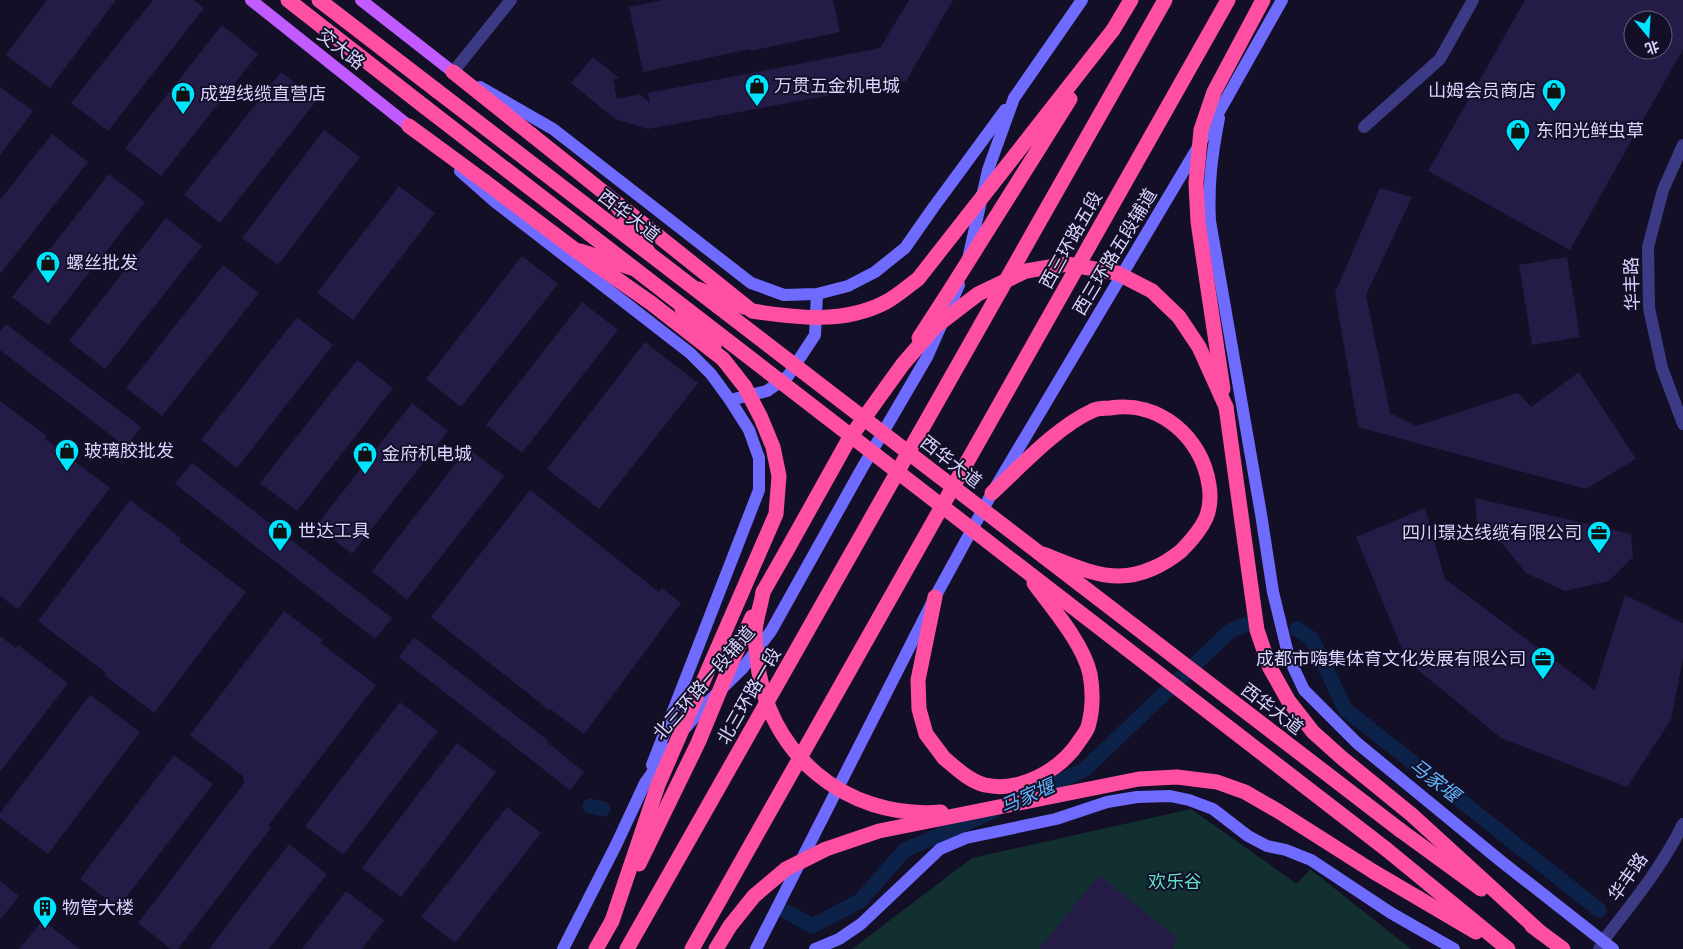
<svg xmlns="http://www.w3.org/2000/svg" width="1683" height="949" font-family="Signika,'Noto Sans SC',sans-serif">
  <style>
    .green { fill: #12302f }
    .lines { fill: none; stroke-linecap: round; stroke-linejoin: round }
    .canal { stroke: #0c2248; stroke-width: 15 }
    .building { fill: #241b47; fill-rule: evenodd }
    .street { stroke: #3d3a85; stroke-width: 12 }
    .secondary { stroke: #6f6bff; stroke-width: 12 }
    .primary { stroke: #c25bff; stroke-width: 12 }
    .highway { stroke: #ff4fa3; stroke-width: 15 }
    .highway-bridge { stroke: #ff4fa3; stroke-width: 15 }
    .labels { text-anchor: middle; stroke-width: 4; stroke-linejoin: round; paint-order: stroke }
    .street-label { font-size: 18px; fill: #d9d4ff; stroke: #130f26 }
    .poi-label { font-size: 18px; fill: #d9d4ff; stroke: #130f26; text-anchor: start }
    .park-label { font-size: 18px; fill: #5fe0c0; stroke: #130f26 }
    .water-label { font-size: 19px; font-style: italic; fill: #62b6ff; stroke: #130f26 }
  </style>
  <rect width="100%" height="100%" fill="#130f26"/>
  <polygon class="green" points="1191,809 1297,884 1310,869 1411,949 852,949 972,858"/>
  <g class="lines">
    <g class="canal">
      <polyline points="1297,629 1312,639 1345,709 1599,910"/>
      <polyline points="1017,800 1084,770 1230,631 1247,624"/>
      <polyline points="590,806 603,809"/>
      <polyline points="787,912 812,926 860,901 905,850 992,812"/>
    </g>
  </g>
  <g class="building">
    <polygon points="47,0 116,0 50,88 6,55"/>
    <polygon points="153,0 193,0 204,8 108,131 71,103"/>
    <polygon points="663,0 833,0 840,32 750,51 750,49 643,72 629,7"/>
    <polygon points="909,0 953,0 906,81 648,129 615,119 571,83 593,57 619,78 613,79 617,99 639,94 650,103 648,93 880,48"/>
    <path d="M1525 0H1683V49L1570 250 1428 171ZM1633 20H1663V50H1633Z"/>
    <polygon points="222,25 258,54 161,176 125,148"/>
    <polygon points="281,72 317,100 220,223 184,195"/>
    <polygon points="0,87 33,111 0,155"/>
    <polygon points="324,130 360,157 278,265 242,238"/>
    <polygon points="52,134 88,162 0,274 0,200"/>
    <polygon points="109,174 145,202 48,325 12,297"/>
    <polygon points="399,186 435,213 353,320 317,293"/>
    <polygon points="1380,188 1412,197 1366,295 1390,413 1416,426 1518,393 1531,407 1579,372 1636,459 1586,489 1358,427 1335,293"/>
    <polygon points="166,218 202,246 105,369 69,341"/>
    <polygon points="522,256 558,284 461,407 426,379"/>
    <polygon points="1567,257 1580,337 1532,345 1519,265"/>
    <polygon points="223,265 259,293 162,416 126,388"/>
    <polygon points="582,302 618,330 522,453 486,425"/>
    <polygon points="297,317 333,345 237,468 201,440"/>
    <polygon points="6,324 141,427 126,447 0,350 0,332"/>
    <polygon points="645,342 698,383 599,509 547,469"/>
    <polygon points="357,360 393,388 297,511 260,483"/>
    <polygon points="0,401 47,436 45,439 110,488 18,609 0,596"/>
    <polygon points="412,403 448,431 352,554 316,526"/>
    <polygon points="468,448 504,476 407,600 372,571"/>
    <polygon points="192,463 392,618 375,639 175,484"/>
    <polygon points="530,490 659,592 662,588 681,603 584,734 550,709 549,710 431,617"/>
    <polygon points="1475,498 1631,534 1633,557 1609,581 1565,591 1526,573 1500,541 1477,525"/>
    <polygon points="130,500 181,538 179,541 246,592 154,713 104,675 106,673 38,621"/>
    <polygon points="1425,508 1445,579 1595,690 1625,595 1683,623 1683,658 1671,720 1627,787 1501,738 1407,661 1356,537"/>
    <polygon points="284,611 323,640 321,643 376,685 268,826 271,828 178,949 171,949 138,923 245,782 242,780 244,777 190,735"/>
    <polygon points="0,636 16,648 18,645 68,683 0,772"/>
    <polygon points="414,637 549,741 547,742 584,772 570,790 399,657"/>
    <polygon points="90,695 140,732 48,854 0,818 0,813"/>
    <polygon points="400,702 438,731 343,855 305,826"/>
    <polygon points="457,743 496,772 401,897 362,868"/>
    <polygon points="174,755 213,784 118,908 80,879"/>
    <polygon points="507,807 541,833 455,943 421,917"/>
    <polygon points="289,844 327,874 269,949 209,949"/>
    <polygon points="1099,875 1177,938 1173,949 1039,949"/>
    <polygon points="0,881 19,896 0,920"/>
    <polygon points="346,891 384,920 362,949 302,949"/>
    <polygon points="43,920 79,949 19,949"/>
  </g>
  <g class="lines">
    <g class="street">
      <polyline points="453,72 511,0"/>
      <polyline points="1364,127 1440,59 1473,0"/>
      <polyline points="1683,145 1663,190 1648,247 1649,308 1662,368 1683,424"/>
      <path d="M1599 949 1605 942 1606 937C1634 901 1663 865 1683 824"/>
    </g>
    <g class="secondary">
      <polyline points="480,87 553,129 751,283 784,295 817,294 848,286 875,272 905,248 933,208 1005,110"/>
      <path d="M1219 118C1212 154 1208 184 1210 221L1261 514 1273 592 1289 658 1304 690 1357 743 1502 862 1613 949"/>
      <polyline points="460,171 494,201 690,353 711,374 730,400 749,430 759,458 759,490 652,765"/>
      <polyline points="968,259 988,170 1014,98 1082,0"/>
      <polyline points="730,400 767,391 788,376 815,335 817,294"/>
      <polyline points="686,727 708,702 742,669 771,631 861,470 927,357 959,285"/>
      <polyline points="563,949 616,845 645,783 669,749"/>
      <polyline points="756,949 935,597 992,493 1220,110 1282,0"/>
      <polyline points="815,949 839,939 861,924 940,849 966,838 1056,819 1107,802 1137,797 1170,796 1189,800 1213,809 1248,836 1267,846 1286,850 1311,860 1391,913 1454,949"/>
    </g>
    <g class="primary">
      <polyline points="251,0 409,126"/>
      <polyline points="361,0 453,72"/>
    </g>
    <g class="highway">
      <polyline points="288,0 425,107"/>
      <polyline points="319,0 436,90"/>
      <polyline points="1113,30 1131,0"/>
      <polyline points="453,72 532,135"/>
      <polyline points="409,126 484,181"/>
      <polyline points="615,203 647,250"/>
      <polyline points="580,251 632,268"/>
      <polyline points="698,289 744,307"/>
      <polyline points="682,309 714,347"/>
      <polyline points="919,338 952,287"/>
      <polyline points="1226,407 1257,630 1270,668 1288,700 1313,732 1342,758 1412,815 1540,932"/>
      <path d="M992 493C1020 467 1058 426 1092 411 1097 408 1104 408 1110 408 1159 400 1202 437 1209 485 1211 495 1210 509 1206 518 1200 531 1191 541 1181 551 1164 565 1141 576 1119 576 1093 576 1067 563 1043 554"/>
      <polyline points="763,592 787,550"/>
      <polyline points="935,597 918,680 919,709 926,734 944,758"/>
      <polyline points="1400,830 1481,889"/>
      <polyline points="1386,849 1508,949"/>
      <polyline points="1374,872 1476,932"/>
      <polyline points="1532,926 1563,949"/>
      <polyline points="596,949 612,921"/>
      <polyline points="627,949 1165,0"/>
      <polyline points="692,949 1228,0"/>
    </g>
    <g class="highway-bridge">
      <polyline points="436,90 1400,830"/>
      <polyline points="425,107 1386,849"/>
      <path d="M532 135 752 311C797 318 844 324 886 302 897 296 907 287 918 279L1113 30"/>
      <polyline points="484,181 574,249 651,303 723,359 745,387 761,418 773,447 779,476 776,514 658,785 612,921"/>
      <polyline points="952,287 1070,99"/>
      <polyline points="1223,389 1198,222 1196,183 1201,130 1214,92 1263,0"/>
      <polyline points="787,550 849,439 903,364 935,327 978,294 1026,271 1067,264 1117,273 1152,291 1179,317 1199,347 1226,407"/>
      <path d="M763 592C761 606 755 620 755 634 755 641 756 649 757 657 765 752 845 820 941 812"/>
      <path d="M944 758C956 768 969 781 985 785 1021 793 1062 769 1080 740 1083 736 1086 732 1088 727 1093 710 1093 691 1090 674 1083 643 1052 608 1034 583"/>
      <polyline points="639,864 698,743 730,666 752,617"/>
      <polyline points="716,949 730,926 754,896 786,869 826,849 879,831 1139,779 1177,777 1217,782 1245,792 1278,811 1374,872"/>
    </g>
  </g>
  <defs>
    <symbol id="shop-pin" viewBox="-11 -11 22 30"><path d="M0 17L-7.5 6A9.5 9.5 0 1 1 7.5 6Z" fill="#00e5ff" stroke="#130f26"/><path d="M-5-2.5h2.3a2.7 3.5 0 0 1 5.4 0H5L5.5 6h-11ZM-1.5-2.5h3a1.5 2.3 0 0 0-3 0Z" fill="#111"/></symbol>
    <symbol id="office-pin" viewBox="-11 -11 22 30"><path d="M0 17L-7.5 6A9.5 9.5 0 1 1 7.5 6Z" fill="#00e5ff" stroke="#130f26"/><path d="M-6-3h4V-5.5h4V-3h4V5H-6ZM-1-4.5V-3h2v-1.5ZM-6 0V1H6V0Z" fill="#111"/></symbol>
    <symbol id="building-pin" viewBox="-11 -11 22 30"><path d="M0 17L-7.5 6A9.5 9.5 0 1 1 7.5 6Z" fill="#00e5ff" stroke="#130f26"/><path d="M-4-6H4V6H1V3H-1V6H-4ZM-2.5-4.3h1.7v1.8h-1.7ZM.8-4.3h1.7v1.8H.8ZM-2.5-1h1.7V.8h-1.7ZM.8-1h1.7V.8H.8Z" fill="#111"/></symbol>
  </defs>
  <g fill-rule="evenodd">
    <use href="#shop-pin" x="743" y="72" width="28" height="38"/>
    <use href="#shop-pin" x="1540" y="77" width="28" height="38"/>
    <use href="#shop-pin" x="169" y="80" width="28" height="38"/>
    <use href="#shop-pin" x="1504" y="117" width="28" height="38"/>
    <use href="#shop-pin" x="34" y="249" width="28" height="38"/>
    <use href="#shop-pin" x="53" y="437" width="28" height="38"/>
    <use href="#shop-pin" x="351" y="440" width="28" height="38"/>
    <use href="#shop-pin" x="266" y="517" width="28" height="38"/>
    <use href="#office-pin" x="1585" y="519" width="28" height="38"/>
    <use href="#office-pin" x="1529" y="645" width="28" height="38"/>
    <use href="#building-pin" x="31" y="894" width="28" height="38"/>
  </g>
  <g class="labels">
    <g class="street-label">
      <text transform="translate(341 49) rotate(38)" y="6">交大路</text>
      <text transform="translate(629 216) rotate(38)" y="6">西华大道</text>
      <text transform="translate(1071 240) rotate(-61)" y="6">西三环路五段</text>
      <text transform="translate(1115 252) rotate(-59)" y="6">西三环路五段辅道</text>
      <text transform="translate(1632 284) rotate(-92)" y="6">华丰路</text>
      <text transform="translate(951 462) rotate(38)" y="6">西华大道</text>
      <text transform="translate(704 683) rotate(-49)" y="6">北三环路一段辅道</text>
      <text transform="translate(749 696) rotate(-60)" y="6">北三环路一段</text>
      <text transform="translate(1272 709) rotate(37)" y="6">西华大道</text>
      <text transform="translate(1628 877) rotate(-55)" y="6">华丰路</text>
    </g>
    <g class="poi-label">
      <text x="774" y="92">万贯五金机电城</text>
      <text x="1536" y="97" text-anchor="end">山姆会员商店</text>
      <text x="200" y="100">成塑线缆直营店</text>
      <text x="1536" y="137">东阳光鲜虫草</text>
      <text x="66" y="269">螺丝批发</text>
      <text x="84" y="457">玻璃胶批发</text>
      <text x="382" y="460">金府机电城</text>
      <text x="298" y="537">世达工具</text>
      <text x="1582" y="539" text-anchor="end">四川璟达线缆有限公司</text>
      <text x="1526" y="665" text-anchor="end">成都市嗨集体育文化发展有限公司</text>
      <text x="62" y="914">物管大楼</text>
    </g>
    <g class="park-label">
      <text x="1175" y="888">欢乐谷</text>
    </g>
    <g class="water-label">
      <text transform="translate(1435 780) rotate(38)" y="7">马家堰</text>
      <text transform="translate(1027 796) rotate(-24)" y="7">马家堰</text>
    </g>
  </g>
  <g transform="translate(1648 35) rotate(162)"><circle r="24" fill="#130f26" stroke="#625e7d"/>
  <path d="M0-4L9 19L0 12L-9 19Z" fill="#00e5ff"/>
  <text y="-8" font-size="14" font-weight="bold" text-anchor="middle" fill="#d9d4ff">北</text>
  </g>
</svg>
